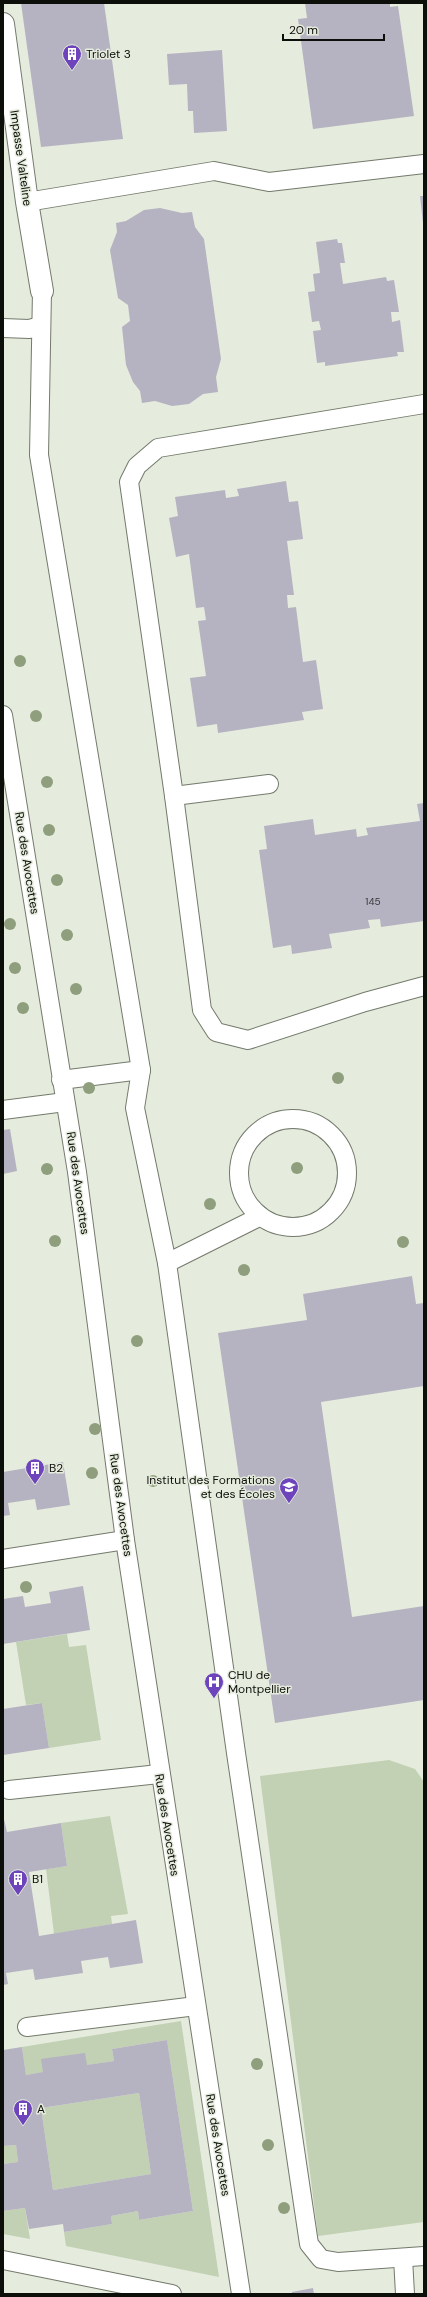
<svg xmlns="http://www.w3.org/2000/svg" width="427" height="2297" font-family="'DM Sans',sans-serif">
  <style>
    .green { fill: #c2d0b4 }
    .building { fill: #b5b2c1; fill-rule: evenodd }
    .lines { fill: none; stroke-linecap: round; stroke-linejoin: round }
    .service-casing { stroke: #737a6c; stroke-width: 20 }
    .minor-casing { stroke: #737a6c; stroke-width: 24 }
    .service { stroke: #fff; stroke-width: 18 }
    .minor { stroke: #fff; stroke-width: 22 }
    .tree { fill: #8f9e7d }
    .labels { text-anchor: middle; stroke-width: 3; stroke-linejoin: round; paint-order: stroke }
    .number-label { font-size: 10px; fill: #363737 }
    .poi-label { font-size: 12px; fill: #0c0e09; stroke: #e5ecdd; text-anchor: start }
    .street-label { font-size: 12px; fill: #0c0e09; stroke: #e5ecdd }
  </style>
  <rect width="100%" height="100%" fill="#e5ecdd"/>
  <g class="green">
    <polygon points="67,1634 69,1647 86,1645 101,1740 49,1748 42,1703 26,1705 16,1642"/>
    <polygon points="389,1760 415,1769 424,1782 424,2222 318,2236 260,1776"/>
    <polygon points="110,1816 128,1914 111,1916 112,1924 54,1934 46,1869 67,1866 61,1823"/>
    <polygon points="181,2021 219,2277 66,2246 64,2232 112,2224 111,2216 138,2211 139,2220 193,2211 167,2040 112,2049 114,2061 26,2075 22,2047"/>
    <polygon points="139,2093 151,2174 53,2190 41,2108"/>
    <polygon points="16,2145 18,2162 3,2164 3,2146"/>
    <polygon points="25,2208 30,2239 3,2234 3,2211"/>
  </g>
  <g class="building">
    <polygon points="21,3 104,3 123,139 41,147"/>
    <polygon points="305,3 390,3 390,7 398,6 414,116 313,129 298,19 307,18"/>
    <polygon points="222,50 227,131 194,133 193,111 188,111 187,84 169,85 167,54"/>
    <polygon points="420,196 424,196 424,223 423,223"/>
    <polygon points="160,208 182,213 192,212 195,227 204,239 208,267 221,359 216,377 218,392 203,394 189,404 172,406 155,401 142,403 140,391 133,382 126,365 122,327 130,321 128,305 118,298 110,250 117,232 116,223 126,221 144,210"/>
    <polygon points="337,239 338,243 342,243 345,263 340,263 343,284 386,277 387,281 394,280 399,312 391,312 392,322 400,320 404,352 397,352 398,356 325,366 325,362 317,363 313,331 321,330 319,321 312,322 308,292 315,291 313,274 320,273 316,242"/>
    <polygon points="286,481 289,502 298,501 303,539 287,541 294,595 287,595 288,608 296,607 303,662 316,660 323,709 302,712 304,720 218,733 217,724 197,727 190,678 206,676 198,621 206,620 204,607 196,608 189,554 176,557 169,518 178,516 175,497 225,490 226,498 239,496 237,489"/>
    <polygon points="424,803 424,921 381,927 380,919 368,920 370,928 329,934 332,948 292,954 291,945 273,948 259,850 267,849 264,826 313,819 315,835 356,829 357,837 368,835 366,828 420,821 417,804"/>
    <polygon points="10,1129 17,1171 3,1174 3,1130"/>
    <polygon points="412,1276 416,1304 424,1303 424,1386 321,1402 352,1617 424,1606 424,1700 275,1723 218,1333 307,1320 303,1294"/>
    <polygon points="63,1462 70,1505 37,1510 35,1499 8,1503 10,1515 3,1516 3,1472"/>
    <polygon points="83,1586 90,1630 3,1644 3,1599 23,1596 25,1607 51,1603 49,1592"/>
    <polygon points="42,1703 49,1748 3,1755 3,1709"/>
    <polygon points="3,1815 7,1832 61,1823 67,1866 29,1872 39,1936 136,1920 143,1963 110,1968 108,1957 81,1961 83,1973 35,1980 33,1969 6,1973 8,1984 3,1985"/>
    <path d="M167 2040 193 2211 139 2220 138 2211 111 2216 112 2224 64 2232 63 2224 29 2229 25 2208 3 2211V2164L18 2162 16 2145 3 2146V2050L22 2047 26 2075 43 2072 41 2059 85 2053 87 2065 114 2061 112 2049ZM139 2093 151 2174 53 2190 41 2108Z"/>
    <polygon points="313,2288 314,2294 292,2294 292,2292"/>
  </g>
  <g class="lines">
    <defs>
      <g id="service">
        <polyline points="27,202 214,171 269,182 424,164"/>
        <polyline points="42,291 39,455 141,1070 135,1108 167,1263"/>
        <polyline points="3,328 29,329 41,326"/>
        <polyline points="424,404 158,448 137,466 129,482 174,796 202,1010 216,1032 248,1040 365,1002 424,986"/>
        <polyline points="3,715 77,1172 125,1540 241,2294"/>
        <polyline points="174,796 269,784"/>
        <polyline points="61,1080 141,1070"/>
        <polyline points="3,1110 65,1102"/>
        <circle cx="293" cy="1173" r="54"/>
        <polyline points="259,1217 167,1263 236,1753 309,2244 321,2259 338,2262 424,2256"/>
        <polyline points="3,1559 125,1540"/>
        <polyline points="9,1790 159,1774"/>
        <polyline points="27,2027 196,2006"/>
        <polyline points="403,2258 405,2294"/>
        <polyline points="3,2260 172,2294"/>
      </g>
      <polyline id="minor" points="3,24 27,202 42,291"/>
    </defs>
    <use href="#service" class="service-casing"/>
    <use href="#minor" class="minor-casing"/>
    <use href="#service" class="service"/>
    <use href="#minor" class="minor"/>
  </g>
  <g class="tree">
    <circle cx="20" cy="661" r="6"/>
    <circle cx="36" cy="716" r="6"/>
    <circle cx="47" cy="782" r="6"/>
    <circle cx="49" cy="830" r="6"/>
    <circle cx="57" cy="880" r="6"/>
    <circle cx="10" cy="924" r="6"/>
    <circle cx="67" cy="935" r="6"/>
    <circle cx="15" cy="968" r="6"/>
    <circle cx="76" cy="989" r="6"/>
    <circle cx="23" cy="1008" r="6"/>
    <circle cx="338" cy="1078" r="6"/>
    <circle cx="89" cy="1088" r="6"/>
    <circle cx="297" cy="1168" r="6"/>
    <circle cx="47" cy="1169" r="6"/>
    <circle cx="210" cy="1204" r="6"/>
    <circle cx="55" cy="1241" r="6"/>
    <circle cx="403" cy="1242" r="6"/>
    <circle cx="244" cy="1270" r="6"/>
    <circle cx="137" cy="1341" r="6"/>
    <circle cx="95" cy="1429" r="6"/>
    <circle cx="92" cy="1473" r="6"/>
    <circle cx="153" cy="1481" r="6"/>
    <circle cx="26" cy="1587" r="6"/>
    <circle cx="257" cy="2064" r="6"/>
    <circle cx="268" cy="2145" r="6"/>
    <circle cx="284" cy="2208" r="6"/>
  </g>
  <defs>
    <symbol id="building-pin" viewBox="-11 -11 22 30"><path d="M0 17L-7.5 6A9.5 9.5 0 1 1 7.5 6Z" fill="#6e44bd" stroke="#e5ecdd"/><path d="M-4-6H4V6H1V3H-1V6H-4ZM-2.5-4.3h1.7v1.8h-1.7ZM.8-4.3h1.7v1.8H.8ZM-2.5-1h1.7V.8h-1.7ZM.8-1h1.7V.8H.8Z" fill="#fff"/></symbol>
    <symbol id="university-pin" viewBox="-11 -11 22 30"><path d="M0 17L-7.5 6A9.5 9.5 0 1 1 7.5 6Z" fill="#6e44bd" stroke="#e5ecdd"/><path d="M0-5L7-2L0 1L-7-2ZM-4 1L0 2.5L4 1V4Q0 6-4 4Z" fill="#fff"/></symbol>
    <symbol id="hospital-pin" viewBox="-11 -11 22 30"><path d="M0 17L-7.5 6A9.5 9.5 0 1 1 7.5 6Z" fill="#6e44bd" stroke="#e5ecdd"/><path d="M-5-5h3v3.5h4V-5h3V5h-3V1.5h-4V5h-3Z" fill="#fff"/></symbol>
  </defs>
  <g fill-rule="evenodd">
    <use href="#building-pin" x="61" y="43" width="22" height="30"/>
    <use href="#building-pin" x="24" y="1457" width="22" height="30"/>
    <use href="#university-pin" x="278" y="1476" width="22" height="30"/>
    <use href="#hospital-pin" x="203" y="1671" width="22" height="30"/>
    <use href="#building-pin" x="7" y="1868" width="22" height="30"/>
    <use href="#building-pin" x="12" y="2098" width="22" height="30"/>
  </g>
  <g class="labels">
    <g class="number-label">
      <text x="373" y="905">145</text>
    </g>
    <g class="poi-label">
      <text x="86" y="58">Triolet 3</text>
      <text x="49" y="1472">B2</text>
      <text x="275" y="1484" text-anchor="end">Institut des Formations<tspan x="275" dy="14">et des Écoles</tspan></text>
      <text x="228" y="1679">CHU de<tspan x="228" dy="14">Montpellier</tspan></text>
      <text x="32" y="1883">B1</text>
      <text x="37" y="2113">A</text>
    </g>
    <g class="street-label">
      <text transform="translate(21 158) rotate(82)" y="4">Impasse Valteline</text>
      <text transform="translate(27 863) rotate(81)" y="4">Rue des Avocettes</text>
      <text transform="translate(78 1183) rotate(82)" y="4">Rue des Avocettes</text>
      <text transform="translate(121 1505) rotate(82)" y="4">Rue des Avocettes</text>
      <text transform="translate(167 1825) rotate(81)" y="4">Rue des Avocettes</text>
      <text transform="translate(218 2145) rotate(81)" y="4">Rue des Avocettes</text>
    </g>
  </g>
  <rect width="427" height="2297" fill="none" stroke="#0c0e09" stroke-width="8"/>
  <path d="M283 34v6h101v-6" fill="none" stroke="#0c0e09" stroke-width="2"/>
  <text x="289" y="34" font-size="12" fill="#0c0e09" stroke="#e5ecdd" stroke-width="3" paint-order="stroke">20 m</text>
</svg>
